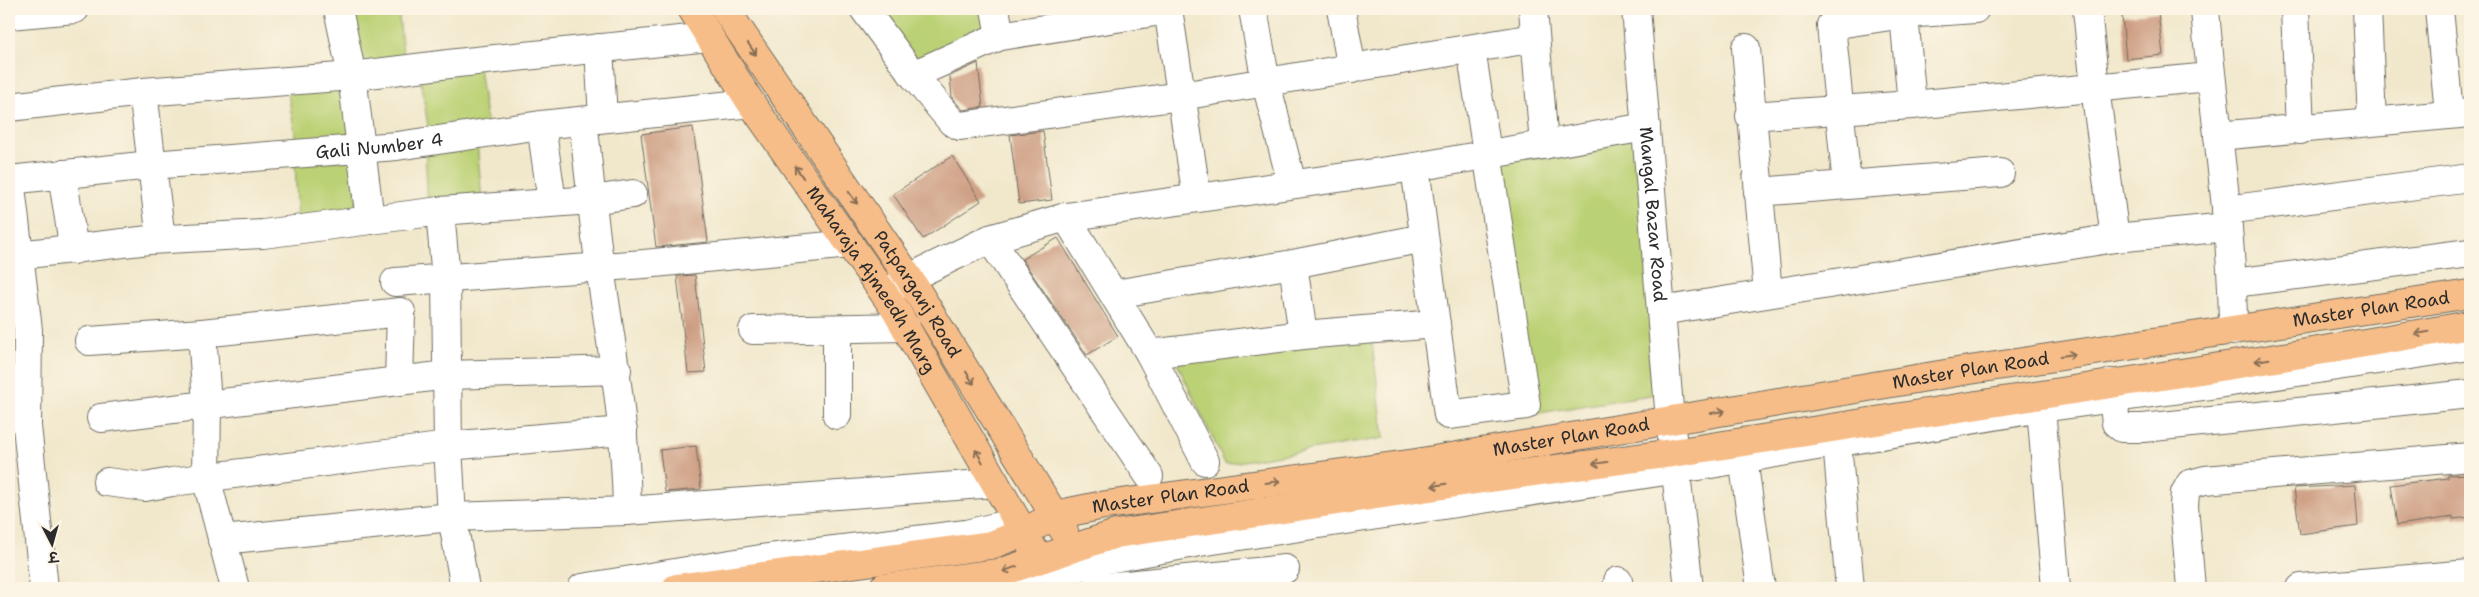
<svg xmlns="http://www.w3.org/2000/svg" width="2479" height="597" font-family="'Shantell Sans','Playpen Sans Deva',sans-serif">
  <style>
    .green { fill: #bbd175; stroke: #737e50 }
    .building { fill: #cc9b80 }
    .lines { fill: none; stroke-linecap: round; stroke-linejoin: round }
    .minor-casing { stroke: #706d63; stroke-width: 30 }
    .major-casing { stroke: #706d63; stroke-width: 30 }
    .minor { stroke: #fff; stroke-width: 28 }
    .major { stroke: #f7bd88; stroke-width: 28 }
    .oneway { stroke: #876d55 }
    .labels { text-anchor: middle; stroke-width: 4; stroke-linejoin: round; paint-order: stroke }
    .street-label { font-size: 18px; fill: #2b2b2b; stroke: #fcf5e5 }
  </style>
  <rect width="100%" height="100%" fill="#fcf5e5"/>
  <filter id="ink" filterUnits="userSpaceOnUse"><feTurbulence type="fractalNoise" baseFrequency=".02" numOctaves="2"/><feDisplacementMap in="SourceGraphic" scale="10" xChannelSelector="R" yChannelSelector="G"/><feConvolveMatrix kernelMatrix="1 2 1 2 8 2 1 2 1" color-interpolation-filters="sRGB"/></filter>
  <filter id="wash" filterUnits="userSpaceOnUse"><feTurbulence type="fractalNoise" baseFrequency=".0096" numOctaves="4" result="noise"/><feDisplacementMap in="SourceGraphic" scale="20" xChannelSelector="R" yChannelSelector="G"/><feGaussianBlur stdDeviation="1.12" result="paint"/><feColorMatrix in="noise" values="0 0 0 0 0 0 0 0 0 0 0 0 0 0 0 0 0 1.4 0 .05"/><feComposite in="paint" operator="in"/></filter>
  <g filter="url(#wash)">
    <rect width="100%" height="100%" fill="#f1e8cc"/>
    <g class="green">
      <polygon points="347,9 398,9 404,61 353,64"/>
      <polygon points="862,9 989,9 995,34 905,71"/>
      <polygon points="479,67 487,125 429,133 420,75"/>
      <polygon points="349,83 354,145 297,146 287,88"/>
      <polygon points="1646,127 1668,392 1527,415 1486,155"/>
      <polygon points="477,141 482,201 428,206 425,150"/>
      <polygon points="355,159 357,215 298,223 295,164"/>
      <polygon points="1370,326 1384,438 1225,464 1175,359"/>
    </g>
    <g id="blocks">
      <g class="building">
        <polygon points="2158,12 2163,55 2126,59 2122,16"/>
        <polygon points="978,63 983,107 963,110 952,98 950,76"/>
        <polygon points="693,127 708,242 656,247 641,134"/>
        <polygon points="1043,131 1052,200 1019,204 1010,135"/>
        <polygon points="952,156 981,201 923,239 893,194"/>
        <polygon points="1058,238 1118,336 1087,355 1022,259"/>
        <polygon points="695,275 706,372 688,373 677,276"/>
        <polygon points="696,446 701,489 665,492 660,450"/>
        <polygon points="2470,474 2470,517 2453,519 2453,517 2397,525 2391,485 2448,478 2448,475"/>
        <polygon points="2355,485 2358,526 2300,534 2294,488"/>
      </g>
    </g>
  </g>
  <g filter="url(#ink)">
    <use href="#blocks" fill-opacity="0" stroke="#706d63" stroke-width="1"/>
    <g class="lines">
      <defs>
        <g id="minor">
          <polyline points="338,9 352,76 370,220"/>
          <polyline points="864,9 913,75 952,122 960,126 1181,96 1535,38"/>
          <polyline points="995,9 1000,36"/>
          <polyline points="1168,9 1197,198"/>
          <polyline points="1253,9 1266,83 1292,184"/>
          <polyline points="1341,9 1352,69"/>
          <polyline points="1533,9 1544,145"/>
          <path id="s1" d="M1636 9 1670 420 1689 588"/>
          <polyline points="2087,9 2095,88 2115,238"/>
          <path d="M2205 9C2213 116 2233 223 2233 331"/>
          <polyline points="2295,9 2300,130"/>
          <polyline points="2367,9 2372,121"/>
          <polyline points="2439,9 2449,113"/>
          <polyline points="1904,14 1912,105"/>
          <polyline points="9,15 75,9"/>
          <polyline points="599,48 603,118"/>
          <polyline points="1746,48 1768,293"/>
          <polyline points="913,75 1000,36 1168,10"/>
          <polyline points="143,92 161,239"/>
          <polyline points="9,107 143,92 352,76 457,63 709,37"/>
          <polyline points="1750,116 1912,105 2210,77"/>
          <path d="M583 121C589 170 593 219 600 268 612 349 626 428 627 511L995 483"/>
          <polyline points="541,125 552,202"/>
          <polyline points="2218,136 2470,113"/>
          <polyline points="1415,167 1448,415 1526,405 1471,49"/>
          <polyline points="62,174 74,250"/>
          <polyline points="10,179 28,330 27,426 44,588"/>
          <path id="s2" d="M9 180 151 165 397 146 541 125 751 103"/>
          <polyline points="1847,185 1831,25 1904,14 1975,9"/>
          <polyline points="1758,192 2000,173"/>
          <polyline points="2226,210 2470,178"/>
          <polyline points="440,211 446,279 448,446 452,517 465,588"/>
          <polyline points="1066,217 1150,354 1205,461"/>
          <polyline points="990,239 1149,476"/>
          <polyline points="19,255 149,240 263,234 440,211 592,200 633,194"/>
          <polyline points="1293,264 1303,335"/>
          <polyline points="395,282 644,264 850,244"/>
          <polyline points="2233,283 2470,253"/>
          <polyline points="885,294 909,278 990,239 1066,217 1415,167 1646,127"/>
          <polyline points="1115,294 1293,264 1424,238"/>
          <polyline points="1661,311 2115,238 2228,227"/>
          <polyline points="837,329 837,415"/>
          <polyline points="753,330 906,327"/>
          <polyline points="202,333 207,404 206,477 235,588"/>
          <polyline points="89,341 202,333 401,312 399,381"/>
          <polyline points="1150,354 1303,335 1436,324"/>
          <polyline points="2111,383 2116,423 2122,428 2143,428 2470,394"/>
          <polyline points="2041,408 2056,588"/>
          <polyline points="101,418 447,375 617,370"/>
          <polyline points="1837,443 1850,588"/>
          <polyline points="1743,458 1761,588"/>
          <polyline points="107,482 145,487 172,482 448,446 623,431"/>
          <polyline points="222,540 452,517 627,511"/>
          <polyline points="1618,581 1619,588"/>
          <polyline points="582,588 761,559 966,534 1017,522"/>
          <polyline points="1012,588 1102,560 1200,542 1711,464 2041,408 2204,386 2470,346"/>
          <polyline points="1096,588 1285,569"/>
          <polyline points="2191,588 2184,506 2185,493 2190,484 2205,480 2470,457"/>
          <polyline points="2301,588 2470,574"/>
        </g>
        <g id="major">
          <path id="s3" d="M692 9 751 103 895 309 1032 547"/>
          <path id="s4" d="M725 9 909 278 1064 531"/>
          <path id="s5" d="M676 588 991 545 1023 533 1055 515 1099 506 1416 463 1963 371 2470 294"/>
          <polyline points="883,588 999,573 1116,534 1483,479 1673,453 2283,357 2470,325"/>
        </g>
      </defs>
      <use href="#minor" class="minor-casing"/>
      <use href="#major" class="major-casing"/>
      <use href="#minor" class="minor"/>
      <use href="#major" class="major"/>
    </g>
    <defs><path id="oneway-shaft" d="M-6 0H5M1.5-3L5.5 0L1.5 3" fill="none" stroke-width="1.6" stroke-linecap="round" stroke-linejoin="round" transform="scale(1.25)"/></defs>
    <g class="oneway">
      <use href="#oneway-shaft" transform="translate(752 49) rotate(56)"/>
      <use href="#oneway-shaft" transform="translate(799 172) rotate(-125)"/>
      <use href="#oneway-shaft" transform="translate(853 198) rotate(55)"/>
      <use href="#oneway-shaft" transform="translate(2422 333) rotate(170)"/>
      <use href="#oneway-shaft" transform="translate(2068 355) rotate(-8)"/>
      <use href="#oneway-shaft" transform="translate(2262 360) rotate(171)"/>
      <use href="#oneway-shaft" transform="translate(970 378) rotate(58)"/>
      <use href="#oneway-shaft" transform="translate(1718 412) rotate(-10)"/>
      <use href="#oneway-shaft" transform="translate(979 456) rotate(-120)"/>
      <use href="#oneway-shaft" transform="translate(1600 463) rotate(172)"/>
      <use href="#oneway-shaft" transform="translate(1273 482) rotate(-8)"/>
      <use href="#oneway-shaft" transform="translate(1439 485) rotate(171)"/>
      <use href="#oneway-shaft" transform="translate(1010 569) rotate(160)"/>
    </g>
  </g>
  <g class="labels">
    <g class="street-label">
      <text dy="6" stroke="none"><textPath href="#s2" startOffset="372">Gali Number 4</textPath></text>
      <text dy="6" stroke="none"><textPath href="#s1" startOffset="206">Mangal Bazar Road</textPath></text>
      <text dy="6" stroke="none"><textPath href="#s3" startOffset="325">Maharaja Ajmeedh Marg</textPath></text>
      <text dy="6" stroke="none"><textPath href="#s4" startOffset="344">Patparganj Road</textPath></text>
      <text dy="6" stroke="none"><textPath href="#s5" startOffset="1721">Master Plan Road</textPath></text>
      <text dy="6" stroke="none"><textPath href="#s5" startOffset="1316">Master Plan Road</textPath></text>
      <text dy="6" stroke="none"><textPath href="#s5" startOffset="911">Master Plan Road</textPath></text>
      <text dy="6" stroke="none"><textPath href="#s5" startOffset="506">Master Plan Road</textPath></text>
    </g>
  </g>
  <rect width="2479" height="597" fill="none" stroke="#fcf5e5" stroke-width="30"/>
  <g transform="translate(52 544) rotate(174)" stroke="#fcf5e5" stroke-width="4" paint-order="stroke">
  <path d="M0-4L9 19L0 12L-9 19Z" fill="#2b2b2b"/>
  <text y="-8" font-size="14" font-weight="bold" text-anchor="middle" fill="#2b2b2b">उ</text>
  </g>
</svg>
